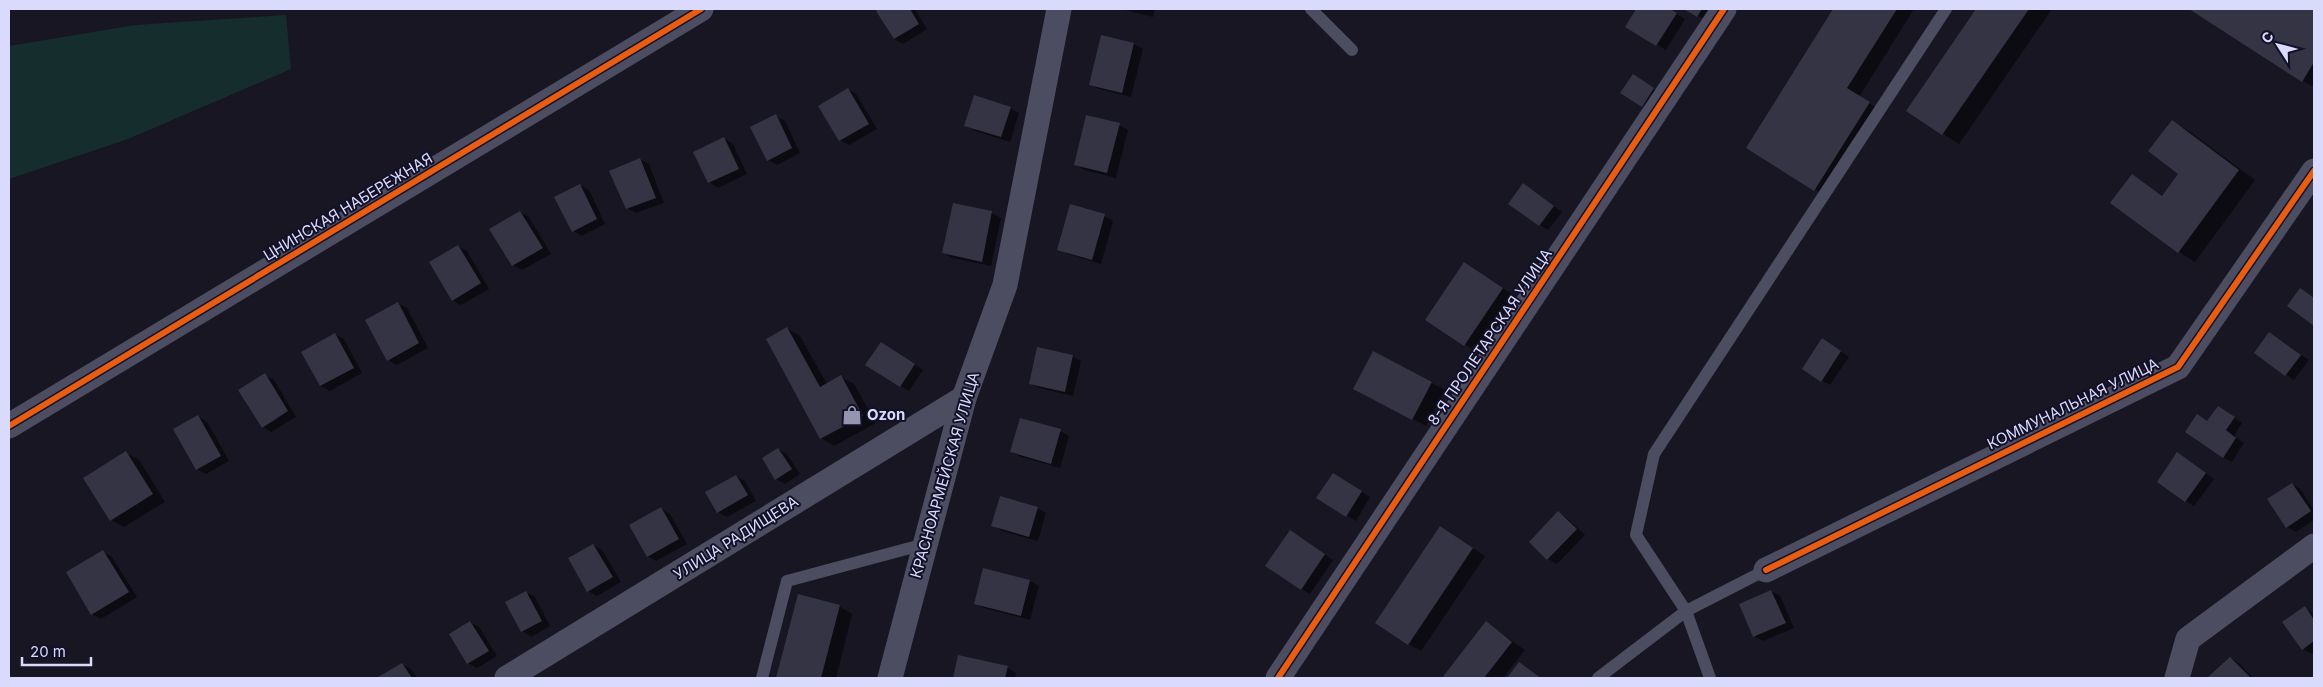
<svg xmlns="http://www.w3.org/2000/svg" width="2323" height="687" font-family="Inter,sans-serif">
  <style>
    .green { fill: #152d2c }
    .shadow { fill: #0007 }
    .building { fill: #353444 }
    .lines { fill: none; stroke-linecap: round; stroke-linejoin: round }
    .service { stroke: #4d4d62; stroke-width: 12 }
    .minor { stroke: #4d4d62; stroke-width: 25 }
    .cycleway-casing { stroke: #131127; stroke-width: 9 }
    .cycleway { stroke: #e95d12; stroke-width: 6 }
    .labels { text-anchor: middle; stroke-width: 4; stroke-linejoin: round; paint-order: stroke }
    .street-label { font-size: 15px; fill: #dadafd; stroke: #131127 }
    .poi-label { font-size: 15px; font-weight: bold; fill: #dadafd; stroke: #131127; text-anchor: start }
  </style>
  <rect width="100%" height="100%" fill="#171622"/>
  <polygon class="green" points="286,15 291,69 128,139 9,179 9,46 135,25"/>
  <g class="shadow">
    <polygon points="882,9 915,9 927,29 903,44 894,39 878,11"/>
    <polygon points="1121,9 1155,9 1153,17"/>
    <polygon points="1638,9 1669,9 1685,19 1666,50 1627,26"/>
    <polygon points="1686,9 1708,9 1702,18"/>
    <polygon points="1835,9 1914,9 1859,97 1882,111 1828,197 1748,148"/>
    <polygon points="1978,9 2052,9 1959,144 1908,111"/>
    <polygon points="2192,9 2314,9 2314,87 2303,81"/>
    <polygon points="1102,36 1134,44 1143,49 1131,97 1099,89 1090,84"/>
    <polygon points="1633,76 1657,91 1646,108 1622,93"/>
    <polygon points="848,89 856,94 877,129 849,145 840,140 819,107"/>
    <polygon points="1010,108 1019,113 1010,142 975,131 966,125"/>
    <polygon points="776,116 785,121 800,153 777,165 768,160"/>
    <polygon points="2172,122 2189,131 2255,180 2195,262 2179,252 2132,176 2163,196 2180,173"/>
    <polygon points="1119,125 1128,130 1116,178 1084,170 1075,164"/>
    <polygon points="724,138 733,144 747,174 718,188 709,182"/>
    <polygon points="640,159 649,164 664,203 636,213 627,208"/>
    <polygon points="580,185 589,190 605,224 582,236 573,231"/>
    <polygon points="1532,190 1562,212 1548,230 1540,225"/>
    <polygon points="954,205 992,213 1001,218 991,266 952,258 944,253"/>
    <polygon points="520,212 529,217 551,254 522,270 513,265"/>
    <polygon points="1104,216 1113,221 1101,264 1068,254 1059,249"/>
    <polygon points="458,246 467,251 489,289 461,305 452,300"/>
    <polygon points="1465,263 1516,297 1478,353 1426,319"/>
    <polygon points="398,303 407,308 428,348 397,365 388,360"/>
    <polygon points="787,328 800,336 827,384 841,377 854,384 876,423 834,446 821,438"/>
    <polygon points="335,334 344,339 362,373 330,391 321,386 303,352"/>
    <polygon points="2278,339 2309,360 2294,380 2286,375"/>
    <polygon points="1831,345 1849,357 1830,385 1821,380"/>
    <polygon points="890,348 923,370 909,391 867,365"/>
    <polygon points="1072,356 1081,361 1073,396 1039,388 1030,383"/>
    <polygon points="265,375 274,380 296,417 271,432 263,427"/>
    <polygon points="1432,383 1445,390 1426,426 1368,396"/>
    <polygon points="2227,412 2242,423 2234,436 2244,443 2232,462 2223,457 2208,422"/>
    <polygon points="198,416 207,422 229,461 206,474 197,469"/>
    <polygon points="1060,431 1069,436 1060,468 1021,457 1012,452"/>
    <polygon points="778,449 787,454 800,474 785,484 776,479"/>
    <polygon points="126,453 139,460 165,502 124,527 111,520"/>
    <polygon points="2186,459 2214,479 2194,506 2186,501"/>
    <polygon points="736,476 745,481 756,501 727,517 718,512"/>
    <polygon points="1342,479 1370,497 1356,521 1318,498"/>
    <polygon points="2292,484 2300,489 2314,510 2314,520 2296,532 2287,527"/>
    <polygon points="1037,508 1046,513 1038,541 1002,531 993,525"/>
    <polygon points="661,509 670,514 687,544 656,561 647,556"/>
    <polygon points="1558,513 1567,518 1585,535 1557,564 1548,559"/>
    <polygon points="1441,527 1485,556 1421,651 1408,644"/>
    <polygon points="1299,536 1333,560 1310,594 1301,589"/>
    <polygon points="593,545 602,550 621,582 597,596 588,591"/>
    <polygon points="103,552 112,557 137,597 101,619 92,614"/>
    <polygon points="984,570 1030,581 1039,586 1030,620 984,608 975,603"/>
    <polygon points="1771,591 1780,596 1794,628 1763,641 1754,636"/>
    <polygon points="526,592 535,597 550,626 531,637 522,631 506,602"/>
    <polygon points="799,596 839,606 852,614 836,678 777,678"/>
    <polygon points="2305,608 2314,614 2314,652 2312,654 2303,649"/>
    <polygon points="470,622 479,627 497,656 477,668 468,663"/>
    <polygon points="1486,623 1525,650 1503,678 1443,678"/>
    <polygon points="959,656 1008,668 1016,673 1015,678 954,678"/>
    <polygon points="2230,658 2239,663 2253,678 2209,678"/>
    <polygon points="402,664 411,669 417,678 381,678"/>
  </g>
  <g class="building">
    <polygon points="879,9 910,9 919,24 894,39 876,11"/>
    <polygon points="1636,9 1670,9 1677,13 1656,46 1625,27"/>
    <polygon points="1684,9 1702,9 1697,17"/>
    <polygon points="1833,9 1897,9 1847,88 1870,102 1814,191 1746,148"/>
    <polygon points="1976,9 2029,9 1942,135 1906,111"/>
    <polygon points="2189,9 2314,9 2314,62 2302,82"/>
    <polygon points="1101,35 1134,43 1122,93 1089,85"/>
    <polygon points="1633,74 1654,88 1642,107 1620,93"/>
    <polygon points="848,88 869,124 839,141 818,106"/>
    <polygon points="974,95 1011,107 1001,137 964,126"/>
    <polygon points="776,114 792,148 767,161 750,127"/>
    <polygon points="1086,115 1120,123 1107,173 1074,165"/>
    <polygon points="2172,120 2239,170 2178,253 2110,203 2132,174 2162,196 2178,174 2148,151"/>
    <polygon points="724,137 739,169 708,183 693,152"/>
    <polygon points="640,158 656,198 626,209 609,171"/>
    <polygon points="1523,183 1554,206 1539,226 1508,204"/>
    <polygon points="580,184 597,219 572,232 554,197"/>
    <polygon points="953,203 992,211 982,262 942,253"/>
    <polygon points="1070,204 1105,214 1092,260 1057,250"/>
    <polygon points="520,211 543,248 512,266 489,229"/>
    <polygon points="458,245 481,283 452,301 429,262"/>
    <polygon points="1464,262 1503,288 1464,346 1425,320"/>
    <polygon points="2300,288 2314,298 2314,326 2287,306"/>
    <polygon points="398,302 419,343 387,361 365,320"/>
    <polygon points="787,327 820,387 841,375 863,416 820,439 766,339"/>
    <polygon points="2269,332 2301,355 2285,376 2254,353"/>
    <polygon points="335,333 354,368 320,386 301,352"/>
    <polygon points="1822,338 1841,351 1821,382 1802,369"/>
    <polygon points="881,342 915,364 900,387 865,365"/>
    <polygon points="1037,347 1073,355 1065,392 1029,384"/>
    <polygon points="1373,351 1432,382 1412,420 1353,389"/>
    <polygon points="265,373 288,411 262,428 238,390"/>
    <polygon points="2218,406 2235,417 2226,430 2236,438 2223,458 2185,432 2197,414 2207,421"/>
    <polygon points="198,415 221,456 196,470 173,429"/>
    <polygon points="1020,418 1061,429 1051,464 1010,452"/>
    <polygon points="778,448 792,469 775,480 762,458"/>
    <polygon points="126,451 153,494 110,521 83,478"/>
    <polygon points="2177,452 2206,473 2185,502 2157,482"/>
    <polygon points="1333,473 1362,491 1346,517 1316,498"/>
    <polygon points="736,475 748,495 717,513 705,492"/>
    <polygon points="2292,483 2311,511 2286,528 2267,499"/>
    <polygon points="1000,496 1038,507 1029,537 991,526"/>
    <polygon points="661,507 679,539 647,557 629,525"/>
    <polygon points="1558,511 1577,529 1547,560 1529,542"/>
    <polygon points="1440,526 1473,548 1408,645 1375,623"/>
    <polygon points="1290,530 1325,554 1301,590 1265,566"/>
    <polygon points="593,544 613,577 587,592 568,558"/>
    <polygon points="103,550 129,592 91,615 66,572"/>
    <polygon points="983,568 1030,580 1021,616 974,604"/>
    <polygon points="1771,590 1786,623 1753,637 1739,604"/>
    <polygon points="526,591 542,621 521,632 505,602"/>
    <polygon points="798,594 840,605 821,678 776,678"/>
    <polygon points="2305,606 2314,620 2314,641 2302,650 2282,622"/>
    <polygon points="470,621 489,651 467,664 449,634"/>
    <polygon points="1486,621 1512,642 1484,678 1442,678"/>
    <polygon points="958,655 1008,666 1005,678 953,678"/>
    <polygon points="2230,657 2251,678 2207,678"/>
    <polygon points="1519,662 1541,678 1507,678"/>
    <polygon points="402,663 412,678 379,678 378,677"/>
  </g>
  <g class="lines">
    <g class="service">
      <polyline points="1311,9 1352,50"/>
      <polyline points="1766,570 1686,611 1636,535 1654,454 1946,9"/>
      <polyline points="762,678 787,581 925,544"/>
      <polyline points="1598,678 1686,611 1710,678"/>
    </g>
    <g class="minor">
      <polyline points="9,426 701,9"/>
      <polyline points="1766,570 2178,367 2314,171"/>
      <polyline points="507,678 964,398"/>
      <polyline points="890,678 964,398 1005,285 1059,9"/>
      <polyline points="1278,678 1724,9"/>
      <polyline points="2177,678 2188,639 2314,546"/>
    </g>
    <defs>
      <g id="cycleway">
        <polyline points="9,426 701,9"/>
        <polyline points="1766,570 2178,367 2314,171"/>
        <polyline points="1278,678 1724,9"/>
      </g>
    </defs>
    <use href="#cycleway" class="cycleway-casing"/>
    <use href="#cycleway" class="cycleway"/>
  </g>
  <defs>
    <symbol id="shop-bare" viewBox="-9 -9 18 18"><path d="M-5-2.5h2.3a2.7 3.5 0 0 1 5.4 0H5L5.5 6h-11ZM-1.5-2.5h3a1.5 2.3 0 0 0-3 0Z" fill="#9695b0" stroke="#131127" stroke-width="2.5" paint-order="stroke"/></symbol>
  </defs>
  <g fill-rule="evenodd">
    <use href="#shop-bare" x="838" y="401" width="28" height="28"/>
  </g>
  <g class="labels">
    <g class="street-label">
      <text transform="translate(348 207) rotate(-31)" y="5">ЦНИНСКАЯ НАБЕРЕЖНАЯ</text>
      <text transform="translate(1490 337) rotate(-56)" y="5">8-Я ПРОЛЕТАРСКАЯ УЛИЦА</text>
      <text transform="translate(2073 404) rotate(-26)" y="5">КОММУНАЛЬНАЯ УЛИЦА</text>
      <text transform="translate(945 475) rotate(-74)" y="5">КРАСНОАРМЕЙСКАЯ УЛИЦА</text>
      <text transform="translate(736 538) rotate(-32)" y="5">УЛИЦА РАДИЩЕВА</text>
    </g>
    <g class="poi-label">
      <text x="867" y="420">Ozon</text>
    </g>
  </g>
  <rect width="2323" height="687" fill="none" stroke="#dadafd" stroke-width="20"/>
  <g transform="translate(2278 45) rotate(306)" stroke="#131127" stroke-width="4" paint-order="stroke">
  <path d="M0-4L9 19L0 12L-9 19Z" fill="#dadafd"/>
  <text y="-8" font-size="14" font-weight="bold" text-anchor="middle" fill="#dadafd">С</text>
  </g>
  <path d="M22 657v8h69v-8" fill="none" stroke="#dadafd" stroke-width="2.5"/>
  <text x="30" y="657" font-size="15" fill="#dadafd" stroke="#131127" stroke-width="4" paint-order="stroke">20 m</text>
</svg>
